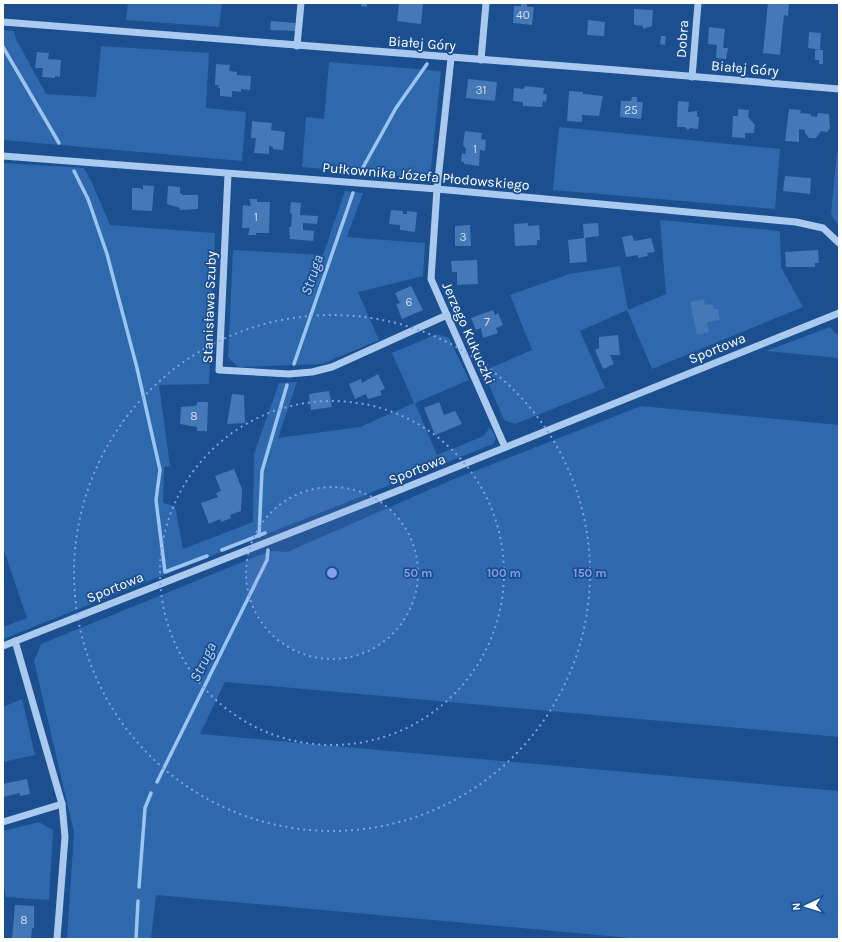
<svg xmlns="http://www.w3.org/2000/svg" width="842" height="942" font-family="Karla,sans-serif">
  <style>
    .green { fill: #2e69ad }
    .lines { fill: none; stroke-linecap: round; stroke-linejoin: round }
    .stream { stroke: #9cc4f0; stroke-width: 3.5 }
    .building { fill: #4478b7 }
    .minor { stroke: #a9c9ee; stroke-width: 7 }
    .ring { fill: none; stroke: #839eea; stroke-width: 2; stroke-dasharray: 2 4 }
    .labels { text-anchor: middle; stroke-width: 3.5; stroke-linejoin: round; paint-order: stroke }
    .number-label { font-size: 12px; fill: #d0dded }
    .street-label { font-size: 14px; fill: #fff; stroke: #1b4f8f }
    .water-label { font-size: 15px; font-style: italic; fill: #b5d3f5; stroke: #1b4f8f }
    .centre { fill: #839eea; stroke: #1b4f8f; stroke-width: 2 }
    .ring-label { font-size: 12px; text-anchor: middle; font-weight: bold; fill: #839eea; stroke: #1b4f8f; stroke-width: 3.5; stroke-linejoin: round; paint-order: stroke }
  </style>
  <rect width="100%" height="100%" fill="#1b4f8f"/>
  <g class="green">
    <polygon points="128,3 222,3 219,27 126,20"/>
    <polygon points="3,30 14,31 16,39 46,94 96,97 101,46 209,53 206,108 246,112 242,161 3,140"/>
    <polygon points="329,62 441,71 431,169 420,178 302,167 306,117 324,119"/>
    <polygon points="559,127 780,149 775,209 553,190"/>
    <polygon points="837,152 839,152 839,226 831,214"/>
    <polygon points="3,163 84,168 93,185 110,225 215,233 209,384 159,385 170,466 164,467 163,503 175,506 183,549 253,522 254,454 279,383 297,382 278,438 360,427 414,403 392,353 437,334 449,338 469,380 415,403 437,455 484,436 490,427 496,438 493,444 3,639 3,627 27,618 3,548"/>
    <polygon points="345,191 363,193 347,237 425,243 423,276 358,292 379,340 322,364 238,367 228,357 233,250 323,255"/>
    <polygon points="660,220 780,231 781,267 803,307 652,369 627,310 580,331 605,388 515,424 504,420 483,371 532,350 510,295 569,274 620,266 628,310 666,294"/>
    <polygon points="830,327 835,333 839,334 839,358 766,351"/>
    <polygon points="641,406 839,425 839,737 225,682 200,734 839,791 839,939 642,939 156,895 151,939 67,939 74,832 34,661 41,644 257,556 273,551 287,552 454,479"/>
    <polygon points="22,699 35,755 3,762 3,707"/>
    <polygon points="39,822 53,830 49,900 6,897 3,884 3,831"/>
  </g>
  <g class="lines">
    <g class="stream">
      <polyline points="3,47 59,143"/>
      <polyline points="74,171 88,199 107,254 137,368 160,470 156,500 165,572 207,556"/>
      <polyline points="361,171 396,108 427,64"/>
      <polyline points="294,364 353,193"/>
      <polyline points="259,536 262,471 287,385"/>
      <polyline points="222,550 265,533"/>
      <polyline points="157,782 267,560 268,550"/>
      <polyline points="139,887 145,808 151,793"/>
      <polyline points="136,939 138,901"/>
    </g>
  </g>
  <g class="building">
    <polygon points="361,3 367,3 367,7 361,6"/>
    <polygon points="399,3 423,3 421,24 397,21"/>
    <polygon points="521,3 527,3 527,7 534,7 532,25 513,23 514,6 521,6"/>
    <polygon points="768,3 789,3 788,16 784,15 780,55 763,53"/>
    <polygon points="634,9 653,10 652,26 643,29 643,26 634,25"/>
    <polygon points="588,20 605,22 604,36 587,35"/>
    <polygon points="271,21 295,23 295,31 270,30"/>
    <polygon points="709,27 725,29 723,48 728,48 726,59 716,58 717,45 708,44"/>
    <polygon points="809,32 821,33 820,50 808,48"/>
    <polygon points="661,36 666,36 665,45 660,44"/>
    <polygon points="815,50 823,50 823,64 819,64 819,60 815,60"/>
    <polygon points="37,52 49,53 48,59 61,60 60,77 55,76 55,78 42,77 43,68 35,68"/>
    <polygon points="216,64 230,65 229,71 237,72 237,75 251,76 250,90 241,89 241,92 232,91 232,97 220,96 220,88 218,88 219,85 215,85"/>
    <polygon points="468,79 497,82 495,101 466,98"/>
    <polygon points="525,86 544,88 543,94 547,94 546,102 543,101 542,107 523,106 523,102 513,101 514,88 524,89"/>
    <polygon points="569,91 583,92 583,94 603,96 599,116 582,115 582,122 567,121"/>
    <polygon points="632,97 637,97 637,102 643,102 641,119 620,117 621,101 631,101"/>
    <polygon points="678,101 689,102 688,112 697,111 697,117 699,117 698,129 690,128 688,130 685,127 677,127"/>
    <polygon points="738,109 749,110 748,117 755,125 754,133 745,133 745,138 732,137 733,116 738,116"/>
    <polygon points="789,109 801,110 800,113 811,114 811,116 817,117 818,113 829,114 830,128 827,132 821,131 816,138 809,138 805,133 805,130 799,129 799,142 785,141"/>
    <polygon points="252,121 272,123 271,130 285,132 283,150 273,149 273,147 269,146 269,154 254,153 256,138 251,138"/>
    <polygon points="465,131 482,133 481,139 486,140 485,151 480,150 479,166 464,164 464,162 461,162 462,153 465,154 466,149 463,145"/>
    <polygon points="785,176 811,178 810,194 783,191"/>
    <polygon points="143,185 154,186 152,211 132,210 132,188 140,188 143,190"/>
    <polygon points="168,186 180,187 180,193 183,195 198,195 198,209 179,210 180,208 167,204"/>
    <polygon points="249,199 257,199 257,202 270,202 269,233 256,233 256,235 248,235 250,228 242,228 243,205 251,206"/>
    <polygon points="291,202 301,203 300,215 318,216 317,224 303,223 303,230 314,231 313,241 290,239 289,227 291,227 292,214 290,213"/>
    <polygon points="391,210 403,211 403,214 407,214 407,211 417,212 415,232 400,230 400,225 389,224"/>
    <polygon points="528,223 528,226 539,225 540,240 537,240 537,245 515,246 514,224"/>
    <polygon points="598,223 599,236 584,238 583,224"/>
    <polygon points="470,225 471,246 455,246 455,226"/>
    <polygon points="632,235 634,241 651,238 655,252 647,253 648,256 638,258 638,255 626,257 622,237"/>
    <polygon points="585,238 587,262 570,263 568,240"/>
    <polygon points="818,250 819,263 815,263 815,267 786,267 785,252"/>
    <polygon points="477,260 478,284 457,285 457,272 452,272 451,261"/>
    <polygon points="411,286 423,310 402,319 396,304 400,303 395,293"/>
    <polygon points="704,299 705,305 712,304 714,309 718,309 720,320 707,322 709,332 697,335 690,302"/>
    <polygon points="493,310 495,315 498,313 503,325 496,328 498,333 483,338 481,328 476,330 471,318"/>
    <polygon points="618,335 620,355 610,355 614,364 603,369 595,350 599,348 599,337"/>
    <polygon points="378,374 385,389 380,391 382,395 368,399 366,394 355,399 349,384 361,379 362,383"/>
    <polygon points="329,391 332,407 311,410 309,394"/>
    <polygon points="232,394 244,395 245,423 227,424"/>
    <polygon points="197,402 208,402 207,431 197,431 197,427 180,424 181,407 194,406 197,405"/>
    <polygon points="439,402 444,415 455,411 462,424 435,435 424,408"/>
    <polygon points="234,469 242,489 241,511 230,515 231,518 221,522 220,519 209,524 201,503 218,497 216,493 221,491 215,476"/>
    <polygon points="27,779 30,794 20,796 20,793 3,797 3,784"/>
    <polygon points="15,905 34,906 34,928 32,928 31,939 12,939"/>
  </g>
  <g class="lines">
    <g class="minor">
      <polyline points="3,22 617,70 839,89"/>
      <polyline points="297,46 301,3"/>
      <polyline points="451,58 437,189 431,279 505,447"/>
      <polyline points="481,60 486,3"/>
      <polyline points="692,77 698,3"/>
      <polyline points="3,156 437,189 796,222 823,228 839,243"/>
      <polyline points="228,174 219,370 289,374 312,372 332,367 447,315"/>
      <polyline points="15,641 62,804 65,837 57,939"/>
      <polyline points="3,646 392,493 839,313"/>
      <polyline points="3,822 62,804"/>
    </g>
  </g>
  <circle cx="332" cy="573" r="86" fill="#839eea" fill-opacity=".12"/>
  <g class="ring">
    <circle cx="332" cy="573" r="86"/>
    <circle cx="332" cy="573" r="172"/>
    <circle cx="332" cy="573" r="258"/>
  </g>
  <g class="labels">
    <g class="number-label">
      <text x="523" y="19">40</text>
      <text x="481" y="94">31</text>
      <text x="631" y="114">25</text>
      <text x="475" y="153">1</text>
      <text x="256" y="221">1</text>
      <text x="463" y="241">3</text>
      <text x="409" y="306">6</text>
      <text x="487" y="326">7</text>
      <text x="194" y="420">8</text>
      <text x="24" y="924">8</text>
    </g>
    <g class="street-label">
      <text transform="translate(682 39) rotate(-86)" y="5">Dobra</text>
      <text transform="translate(422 43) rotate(4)" y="5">Białej Góry</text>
      <text transform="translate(745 68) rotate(5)" y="5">Białej Góry</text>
      <text transform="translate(426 176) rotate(5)" y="5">Pułkownika Józefa Płodowskiego</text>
      <text transform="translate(209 307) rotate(-88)" y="5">Stanisława Szuby</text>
      <text transform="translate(469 333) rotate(66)" y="5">Jerzego Kukuczki</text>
      <text transform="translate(717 348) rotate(-22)" y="5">Sportowa</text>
      <text transform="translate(417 469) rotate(-22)" y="5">Sportowa</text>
      <text transform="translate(115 587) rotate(-22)" y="5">Sportowa</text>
    </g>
    <g class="water-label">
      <text transform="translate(312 275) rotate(-71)" y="5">Struga</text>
      <text transform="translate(203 662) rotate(-64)" y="5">Struga</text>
    </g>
  </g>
  <circle cx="332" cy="573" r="6" class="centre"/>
  <g class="ring-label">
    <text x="418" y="577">50 m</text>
    <text x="504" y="577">100 m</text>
    <text x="590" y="577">150 m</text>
  </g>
  <rect width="842" height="942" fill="none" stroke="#ffffff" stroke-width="8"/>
  <g transform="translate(806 906) rotate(266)" stroke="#1b4f8f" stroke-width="3" paint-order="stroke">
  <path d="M0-3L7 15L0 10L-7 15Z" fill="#ffffff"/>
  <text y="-6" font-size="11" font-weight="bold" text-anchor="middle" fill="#ffffff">N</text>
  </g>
</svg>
